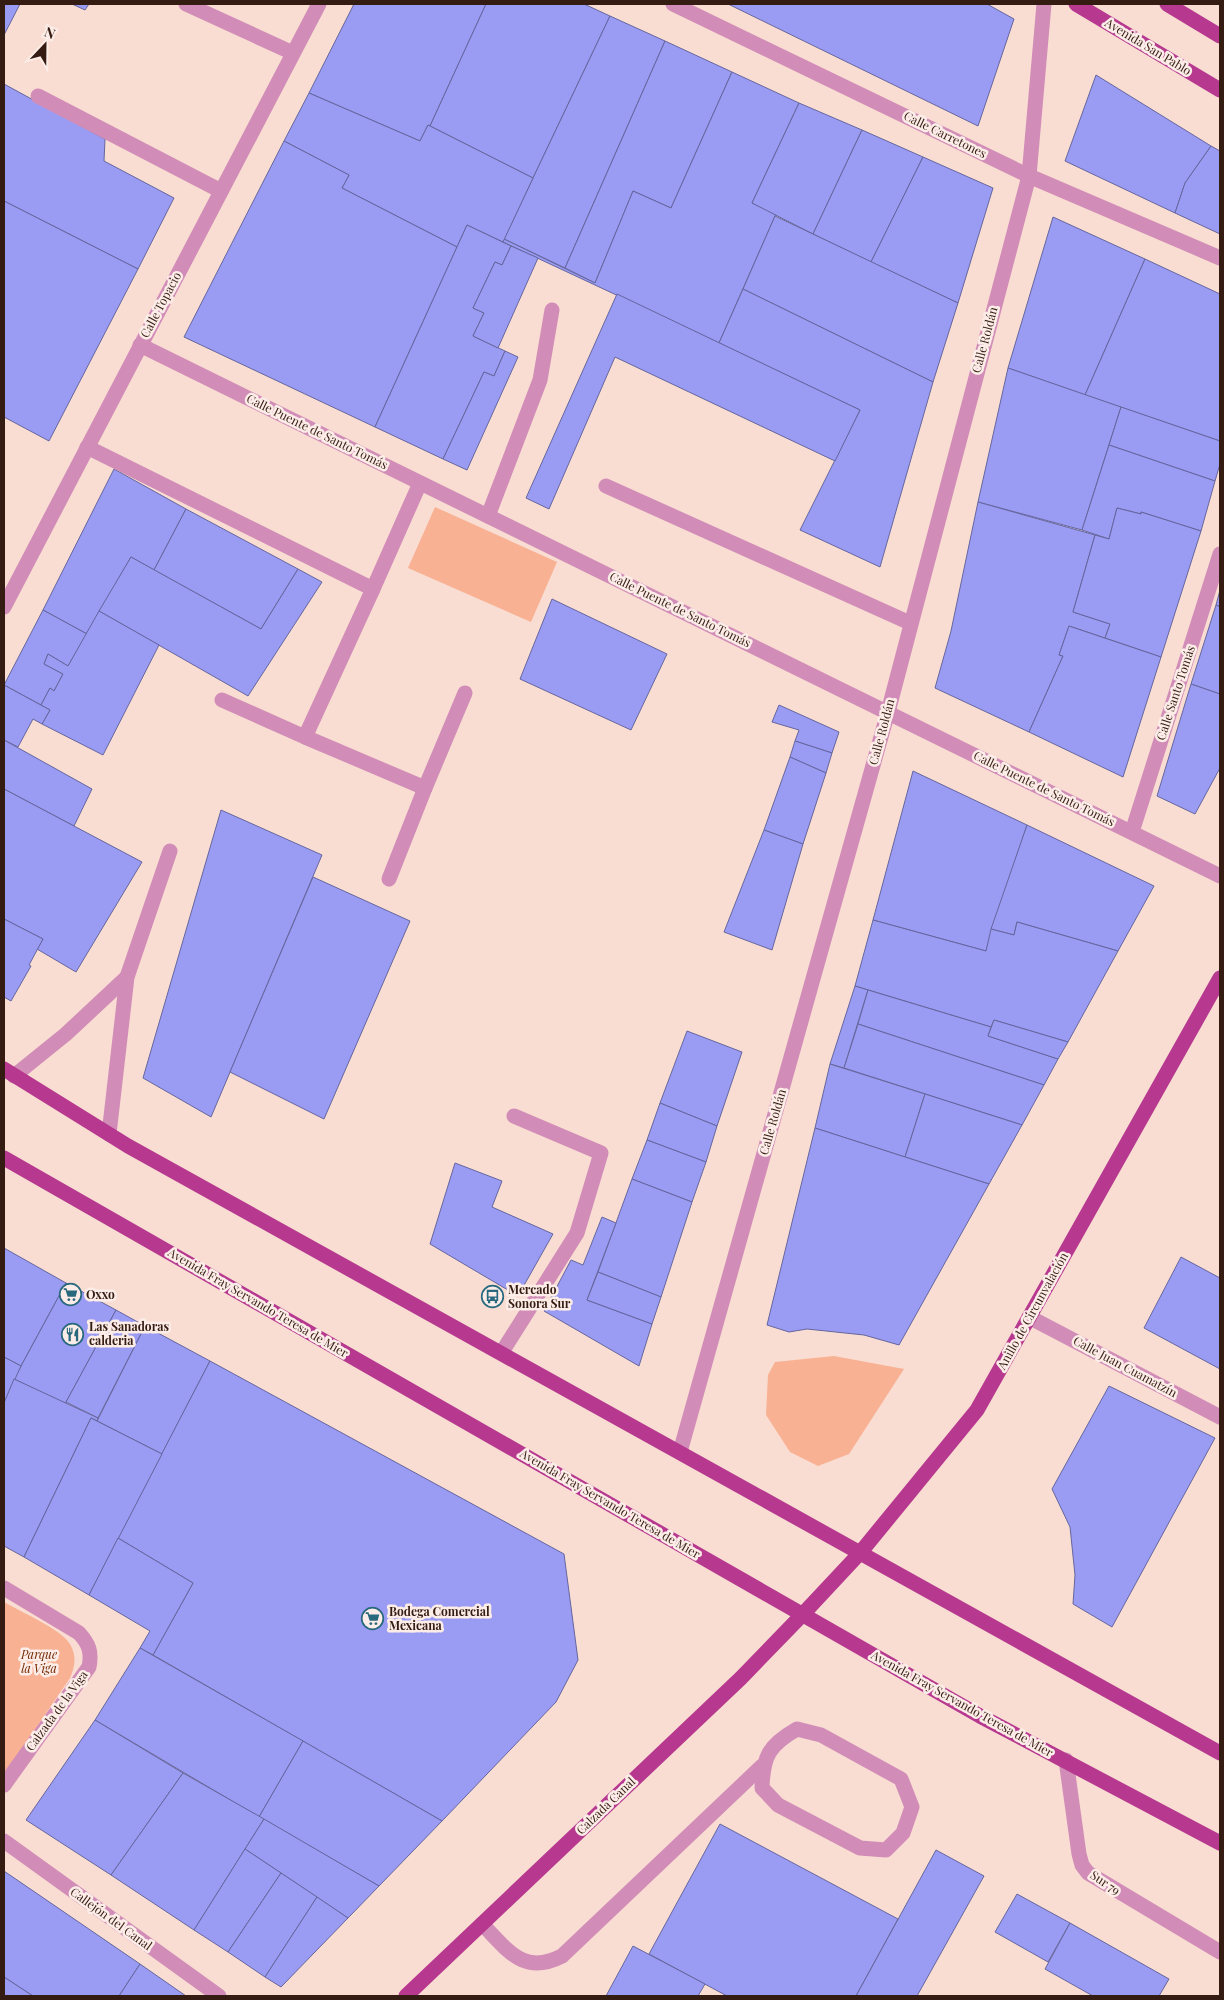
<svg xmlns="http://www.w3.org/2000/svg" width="1224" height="2000" font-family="'Playfair Display',serif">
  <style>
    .green { fill: #f9b194 }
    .building { fill: #9a9bf3; stroke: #65669e }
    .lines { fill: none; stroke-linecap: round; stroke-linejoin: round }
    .minor { stroke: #d18db7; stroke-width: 15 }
    .major { stroke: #b6388f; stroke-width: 15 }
    .labels { text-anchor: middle; stroke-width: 5; stroke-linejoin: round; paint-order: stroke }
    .street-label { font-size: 12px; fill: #351c12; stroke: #fcede8 }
    .poi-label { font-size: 12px; font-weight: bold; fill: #351c12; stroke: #fcede8; text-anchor: start }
    .park-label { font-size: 12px; font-style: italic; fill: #722802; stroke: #fcede8 }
  </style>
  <rect width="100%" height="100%" fill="#f9ddd2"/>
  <g class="green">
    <polygon points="435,507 557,562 531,622 408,568"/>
    <polygon points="834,1356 904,1369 849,1454 818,1466 790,1452 766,1415 768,1375 775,1362"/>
    <path d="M4 1602C21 1612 61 1629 70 1644 77 1656 75 1667 70 1678L4 1775Z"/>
  </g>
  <g class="building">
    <polygon points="4,4 20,4 4,35"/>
    <polygon points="72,4 89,4 85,10"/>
    <polygon points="354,4 486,4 430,126 428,125 420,141 309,93"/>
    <polygon points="486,4 584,4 610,16 533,178 430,126"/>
    <polygon points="728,4 987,4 1014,19 978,126"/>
    <polygon points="610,16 665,41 565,268 504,239"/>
    <polygon points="665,41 732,72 671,208 633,191 595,283 565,268"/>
    <polygon points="732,72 799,103 752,203 776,214 719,343 503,242 504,239 595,283 633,191 671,208"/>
    <polygon points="1096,75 1211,146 1185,183 1175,213 1065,161"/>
    <polygon points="4,84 105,139 104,161 174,198 138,269 4,201"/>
    <polygon points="309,93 420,141 428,125 533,178 503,242 467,225 457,247 342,188 349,175 284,141"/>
    <polygon points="799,103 862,130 813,234 752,203"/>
    <polygon points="862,130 923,157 871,262 813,234"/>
    <polygon points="284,141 349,175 342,188 457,247 375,427 184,337"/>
    <polygon points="1211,146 1220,151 1220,234 1175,213 1185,183"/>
    <polygon points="923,157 993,188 958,303 871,262"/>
    <polygon points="4,201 138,269 49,441 4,417"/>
    <polygon points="775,216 958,303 933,382 743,289"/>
    <polygon points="1053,217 1145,259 1085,395 1008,368"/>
    <polygon points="467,225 511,246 502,265 495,262 473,308 484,313 473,336 505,351 494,376 484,372 443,459 375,427"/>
    <polygon points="511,246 538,258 498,348 473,336 484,313 473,308 495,262 502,265"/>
    <polygon points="1145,259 1220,294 1220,441 1085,395"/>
    <polygon points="743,289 933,382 880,567 800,530 860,410 719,343"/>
    <polygon points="617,294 860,410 835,461 615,357 549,509 526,498"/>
    <polygon points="505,351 518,357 467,470 443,459 484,372 494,376"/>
    <polygon points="1008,368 1121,407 1082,530 978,502"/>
    <polygon points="1121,407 1220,441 1220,464 1215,481 1109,445"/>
    <polygon points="1109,445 1215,481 1201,531 1141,512 1141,514 1117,508 1109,539 1082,530"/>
    <polygon points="114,469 186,509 154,570 131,557 87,634 43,610"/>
    <polygon points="978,502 1095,535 1073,612 1110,624 1105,638 1069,626 1059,655 1063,656 1029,732 935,688 951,631"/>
    <polygon points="1117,508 1141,514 1141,512 1201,531 1161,657 1105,638 1110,624 1073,612 1095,535 1109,539"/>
    <polygon points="186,509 298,569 261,629 154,570"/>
    <polygon points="131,557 261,629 298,569 322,582 248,696 99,611"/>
    <polygon points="1220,590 1220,607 1216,605"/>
    <polygon points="552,599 667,654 631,730 520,679"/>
    <polygon points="1216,605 1220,607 1220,694 1191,684"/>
    <polygon points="43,610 87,634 68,666 48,654 44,664 63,674 54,691 50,688 41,705 4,685"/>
    <polygon points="99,611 159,645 103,755 42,724 50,710 41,705 50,688 54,691 63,674 44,664 48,654 68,666"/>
    <polygon points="1069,626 1161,657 1123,777 1029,732 1063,656 1059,655"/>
    <polygon points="1191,684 1220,694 1220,768 1195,814 1157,796"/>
    <polygon points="4,685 50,710 42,724 33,719 18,747 4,740"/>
    <polygon points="779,705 839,732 832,753 795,741 799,730 772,722"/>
    <polygon points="4,740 92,789 74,826 4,789"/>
    <polygon points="795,741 832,753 826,773 790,757"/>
    <polygon points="790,757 826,773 803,844 764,830"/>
    <polygon points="913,771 1027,825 986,951 873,920"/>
    <polygon points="4,789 142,862 76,972 37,949 43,939 4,919"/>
    <polygon points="221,810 322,855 211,1117 143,1078"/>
    <polygon points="1027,825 1154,886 1118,951 1017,922 1014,935 991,929"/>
    <polygon points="764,830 803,844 772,950 724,932"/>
    <polygon points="313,877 410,921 324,1119 230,1072"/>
    <polygon points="4,919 43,939 29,965 31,966 11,1001 4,997"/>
    <polygon points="873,920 986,951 991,929 1014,935 1017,922 1118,951 1068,1042 994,1020 991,1027 855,986"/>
    <polygon points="855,986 868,990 844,1068 830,1064"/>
    <polygon points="868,990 991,1027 988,1036 1058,1059 1044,1085 858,1024"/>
    <polygon points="994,1020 1068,1042 1058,1059 988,1036"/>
    <polygon points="858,1024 1044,1085 1022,1125 844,1068"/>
    <polygon points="687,1031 742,1052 717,1126 660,1103"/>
    <polygon points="830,1064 925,1094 905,1157 815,1128"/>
    <polygon points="925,1094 1022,1125 989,1184 905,1157"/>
    <polygon points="660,1103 717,1126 706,1162 647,1140"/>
    <polygon points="815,1128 989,1184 899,1345 864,1335 807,1329 789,1332 767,1325"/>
    <polygon points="647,1140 706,1162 692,1202 632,1179"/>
    <polygon points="455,1163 502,1181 492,1207 553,1234 518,1296 430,1244"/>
    <polygon points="632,1179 692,1202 661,1297 598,1272"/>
    <polygon points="602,1217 616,1223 587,1300 652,1324 639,1366 544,1311 571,1260 583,1265"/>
    <polygon points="4,1248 66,1283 21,1366 4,1357"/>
    <polygon points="1181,1257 1220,1278 1220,1369 1144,1328"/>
    <polygon points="598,1272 661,1297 652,1324 587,1300"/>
    <polygon points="66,1283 116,1310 65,1404 14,1379"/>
    <polygon points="116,1310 145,1326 98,1418 66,1402"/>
    <polygon points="145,1326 210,1361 162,1454 97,1421"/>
    <polygon points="4,1357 21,1366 4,1403"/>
    <polygon points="210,1361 564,1554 578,1660 556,1702 442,1821 153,1655 193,1583 118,1538"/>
    <polygon points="14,1379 98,1418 97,1421 91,1418 24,1557 4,1546 4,1403"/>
    <polygon points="1109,1386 1215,1438 1112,1627 1073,1604 1075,1575 1070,1527 1052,1489"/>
    <polygon points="91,1418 162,1454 89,1595 24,1557"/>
    <polygon points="118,1538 193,1583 153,1655 140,1648 150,1631 89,1595"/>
    <polygon points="140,1648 303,1741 259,1817 95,1720"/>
    <polygon points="95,1720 183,1773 111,1875 26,1820"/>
    <polygon points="303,1741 442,1821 379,1886 259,1817"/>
    <polygon points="183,1773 264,1819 194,1930 111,1875"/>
    <polygon points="264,1819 379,1886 348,1918 245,1849"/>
    <polygon points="720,1824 898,1919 856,1996 727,1996 649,1954"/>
    <polygon points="245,1849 281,1873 228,1952 194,1930"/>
    <polygon points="936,1850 984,1876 917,1996 856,1996"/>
    <polygon points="4,1871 140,1964 119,1996 33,1996 4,1977"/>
    <polygon points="281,1873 317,1897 265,1977 228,1952"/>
    <polygon points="1017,1894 1070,1923 1048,1962 995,1932"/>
    <polygon points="317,1897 348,1918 281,1987 265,1977"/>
    <polygon points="1070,1923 1169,1979 1159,1996 1093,1996 1045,1969"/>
    <polygon points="633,1946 705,1984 698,1996 606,1996"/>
    <polygon points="140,1964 186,1996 119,1996"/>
    <polygon points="4,1977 33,1996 4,1996"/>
  </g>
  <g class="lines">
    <g class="minor">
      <polyline points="186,4 293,53"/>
      <polyline points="673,4 1029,176 1220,258"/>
      <polyline points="38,96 221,191"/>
      <polyline points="140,345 1220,876"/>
      <polyline points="87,447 373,589 420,483"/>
      <polyline points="606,486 910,623"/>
      <polyline points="488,516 540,380 552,310"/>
      <polyline points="373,589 305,737 425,788 465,693"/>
      <polyline points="4,607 319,4"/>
      <polyline points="222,700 305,737"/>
      <polyline points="1132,832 1220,554"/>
      <polyline points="389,879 425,788"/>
      <polyline points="14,1076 66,1034 127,977"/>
      <polyline points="109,1134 127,977 170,851"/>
      <polyline points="1029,1317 1220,1417"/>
      <polyline points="502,1352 577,1233 601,1153 514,1116"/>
      <polyline points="680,1452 888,712 1029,176 1044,4"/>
      <path d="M4 1588 79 1633C89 1644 92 1652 89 1667L4 1785"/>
      <path d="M797 1729 821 1735 901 1779 912 1807 903 1833 886 1850 860 1848 778 1805 762 1788C763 1756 769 1745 797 1729Z"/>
      <polyline points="1066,1760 1079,1854 1082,1865 1088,1873 1220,1952"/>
      <polyline points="4,1841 219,1996"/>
      <path d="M482 1924C508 1950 523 1976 562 1956L762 1766"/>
    </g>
    <g class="major">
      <polyline points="1076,4 1220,90"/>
      <polyline points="1167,4 1220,36"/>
      <polyline points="4,1069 128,1146 1220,1753"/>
      <polyline points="4,1158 980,1716 1220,1843"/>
      <polyline points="406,1996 741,1678 803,1614 860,1553 977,1410 1220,978"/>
    </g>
  </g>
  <defs>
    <symbol id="supermarket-ring" viewBox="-11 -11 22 22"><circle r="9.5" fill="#fcede8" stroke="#29697e" stroke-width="1.5"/><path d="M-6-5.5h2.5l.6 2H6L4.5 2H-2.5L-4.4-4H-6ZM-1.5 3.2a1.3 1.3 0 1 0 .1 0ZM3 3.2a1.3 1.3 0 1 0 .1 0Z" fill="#29697e"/></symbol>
    <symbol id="bus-ring" viewBox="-11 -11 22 22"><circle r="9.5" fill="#fcede8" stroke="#29697e" stroke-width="1.5"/><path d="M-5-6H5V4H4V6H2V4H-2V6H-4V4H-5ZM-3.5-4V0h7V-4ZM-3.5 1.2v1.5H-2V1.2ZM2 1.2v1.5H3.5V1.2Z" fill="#29697e"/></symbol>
    <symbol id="restaurant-ring" viewBox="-11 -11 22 22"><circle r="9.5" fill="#fcede8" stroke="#29697e" stroke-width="1.5"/><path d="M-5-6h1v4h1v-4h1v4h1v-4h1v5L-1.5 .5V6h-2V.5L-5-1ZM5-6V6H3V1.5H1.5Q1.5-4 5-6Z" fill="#29697e"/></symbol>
  </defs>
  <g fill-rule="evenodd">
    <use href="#supermarket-ring" x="58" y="1282" width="25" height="25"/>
    <use href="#bus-ring" x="480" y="1284" width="25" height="25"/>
    <use href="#restaurant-ring" x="60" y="1322" width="25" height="25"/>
    <use href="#supermarket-ring" x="360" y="1606" width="25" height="25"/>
  </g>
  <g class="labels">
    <g class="street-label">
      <text transform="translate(1148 47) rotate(31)" y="4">Avenida San Pablo</text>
      <text transform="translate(945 135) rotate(26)" y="4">Calle Carretones</text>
      <text transform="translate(161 305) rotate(-62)" y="4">Calle Topacio</text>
      <text transform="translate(985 340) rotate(-75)" y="4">Calle Roldán</text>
      <text transform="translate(317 432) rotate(26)" y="4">Calle Puente de Santo Tomás</text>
      <text transform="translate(680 610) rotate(26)" y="4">Calle Puente de Santo Tomás</text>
      <text transform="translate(1176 693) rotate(-72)" y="4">Calle Santo Tomás</text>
      <text transform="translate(882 732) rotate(-75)" y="4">Calle Roldán</text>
      <text transform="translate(1044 789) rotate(26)" y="4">Calle Puente de Santo Tomás</text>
      <text transform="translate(773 1122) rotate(-74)" y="4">Calle Roldán</text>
      <text transform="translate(258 1303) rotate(30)" y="4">Avenida Fray Servando Teresa de Mier</text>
      <text transform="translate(1033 1311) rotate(-61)" y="4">Anillo de Circunvalación</text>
      <text transform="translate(1125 1367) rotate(28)" y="4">Calle Juan Cuamatzín</text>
      <text transform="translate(610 1504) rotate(30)" y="4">Avenida Fray Servando Teresa de Mier</text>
      <text transform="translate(962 1704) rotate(29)" y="4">Avenida Fray Servando Teresa de Mier</text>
      <text transform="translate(57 1711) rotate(-54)" y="4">Calzada de la Viga</text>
      <text transform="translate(606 1806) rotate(-44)" y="4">Calzada Canal</text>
      <text transform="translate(1105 1883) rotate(34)" y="4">Sur 79</text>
      <text transform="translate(111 1919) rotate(36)" y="4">Callejón del Canal</text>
    </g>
    <g class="poi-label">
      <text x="508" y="1294">Mercado<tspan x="508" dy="14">Sonora Sur</tspan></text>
      <text x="86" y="1299">Oxxo</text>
      <text x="89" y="1331">Las Sanadoras<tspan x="89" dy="14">calderia</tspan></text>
      <text x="389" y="1616">Bodega Comercial<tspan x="389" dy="14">Mexicana</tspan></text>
    </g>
    <g class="park-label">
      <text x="39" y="1659">Parque<tspan x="39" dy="14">la Viga</tspan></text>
    </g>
  </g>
  <rect width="1224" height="2000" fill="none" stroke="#351c12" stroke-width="10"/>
  <g transform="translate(45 45) rotate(22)" stroke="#fcede8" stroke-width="4" paint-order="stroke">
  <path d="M0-4L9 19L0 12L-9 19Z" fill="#351c12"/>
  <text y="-8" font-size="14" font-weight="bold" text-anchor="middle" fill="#351c12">N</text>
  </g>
</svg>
